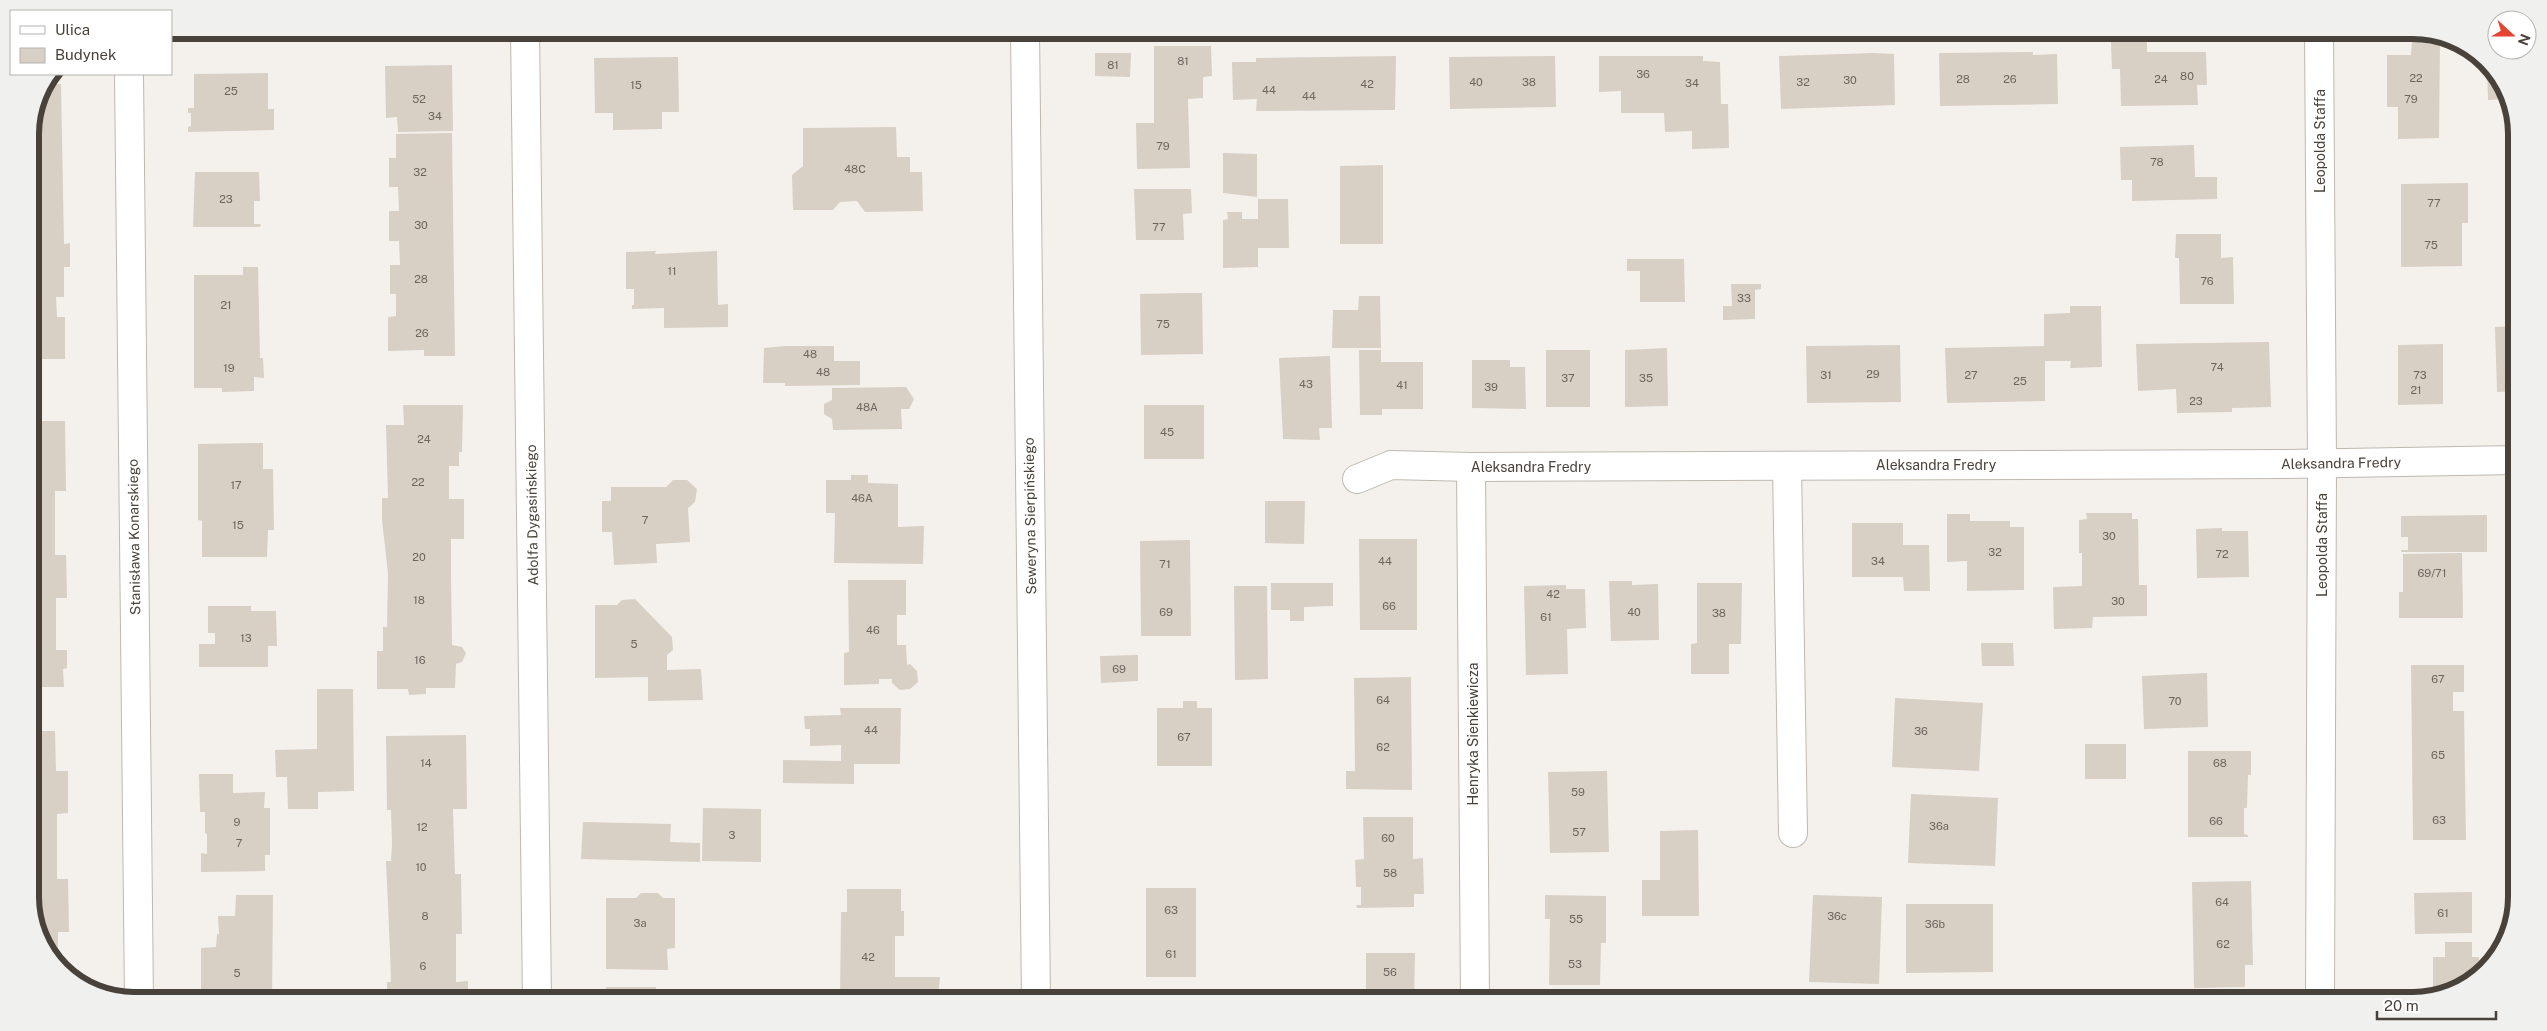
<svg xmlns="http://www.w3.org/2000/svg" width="2547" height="1031" font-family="'Public Sans',sans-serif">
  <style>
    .building { fill: #d8cfc5 }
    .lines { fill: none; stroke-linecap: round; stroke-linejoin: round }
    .minor-casing { stroke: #bfb8af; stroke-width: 30 }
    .minor { stroke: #fff; stroke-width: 28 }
    .labels { text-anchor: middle; stroke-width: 4; stroke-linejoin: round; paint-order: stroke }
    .number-label { font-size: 11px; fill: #6c655d }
    .street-label { font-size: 14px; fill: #48423a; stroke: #fff }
    .rim { fill: none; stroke: #48423a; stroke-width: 6 }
  </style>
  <rect width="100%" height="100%" fill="#f4f1ec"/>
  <g class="building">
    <polygon points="2412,40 2440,40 2439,138 2398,139 2398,107 2387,107 2387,55 2411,55"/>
    <polygon points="2147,41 2147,52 2206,52 2207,85 2197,85 2198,105 2121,106 2120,69 2112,69 2111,42"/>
    <polygon points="1154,46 1211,46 1212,76 1203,77 1203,98 1188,99 1190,168 1137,169 1136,123 1154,123"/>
    <polygon points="2033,52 2033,55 2057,54 2058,104 1940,106 1939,53"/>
    <polygon points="1095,53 1131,53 1130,77 1095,76"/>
    <polygon points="1873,53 1894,54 1895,105 1781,109 1779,56"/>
    <polygon points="1396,56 1395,110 1256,111 1257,99 1233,100 1232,62 1256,62 1256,58"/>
    <polygon points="1555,56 1556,107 1450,109 1449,57"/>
    <polygon points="1599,56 1703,56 1703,61 1720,62 1721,104 1728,104 1729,148 1692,149 1692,131 1665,132 1664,113 1621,113 1621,91 1599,92"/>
    <polygon points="678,57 679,112 662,112 662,129 613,130 613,113 595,113 594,58"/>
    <polygon points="452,65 453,131 398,132 397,117 386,118 385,66"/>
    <polygon points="2487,65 2496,71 2506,99 2488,100"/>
    <polygon points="268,73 268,109 274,109 274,130 188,132 188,127 191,126 191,113 188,113 188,108 194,108 194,74"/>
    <polygon points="52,74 56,74 56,84 61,84 64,244 70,243 70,267 64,267 64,297 56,297 57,317 65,317 65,359 30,359 30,128 38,94"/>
    <polygon points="896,127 897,157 910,157 910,172 922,172 923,211 865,212 857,201 840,202 833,210 793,210 792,175 803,166 803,128"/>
    <polygon points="452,133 455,356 424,356 424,350 388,351 388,317 396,316 396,294 390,294 390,265 400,265 399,241 389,241 389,211 399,211 398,187 389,187 389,158 396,158 396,134"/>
    <polygon points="2194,145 2195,177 2217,177 2217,199 2132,201 2132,180 2121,180 2120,147"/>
    <polygon points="1223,153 1257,154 1257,197 1223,193"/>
    <polygon points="1383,165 1383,244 1340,244 1340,166"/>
    <polygon points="195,172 259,172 260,201 254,201 254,224 261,224 260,227 193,227"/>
    <polygon points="2468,183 2468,223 2462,223 2462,266 2401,267 2401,184"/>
    <polygon points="1134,189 1191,189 1192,213 1183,214 1184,240 1136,240"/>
    <polygon points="1258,199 1288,199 1289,248 1258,248 1258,267 1223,268 1223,220 1228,219 1227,212 1242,212 1242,219 1258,219"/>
    <polygon points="2176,234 2221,234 2221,258 2233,257 2234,304 2180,304 2179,258 2175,258"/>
    <polygon points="656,251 655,254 717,251 718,305 728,304 728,327 664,328 664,308 632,309 632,305 634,305 634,289 626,289 626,252"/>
    <polygon points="1627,259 1684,259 1685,302 1640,302 1640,271 1627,271"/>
    <polygon points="243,267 258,267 260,358 263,358 264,378 254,377 254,391 222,392 222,388 194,388 194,275 243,275"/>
    <polygon points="1731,284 1761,284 1761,289 1755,290 1755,319 1723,320 1723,306 1732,306"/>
    <polygon points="1184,293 1202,293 1203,354 1141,355 1140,294"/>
    <polygon points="1359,296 1380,296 1381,348 1332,348 1333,310 1358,310"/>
    <polygon points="2070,306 2101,306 2102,367 2070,368 2071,361 2045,361 2045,401 1947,403 1945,348 2044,346 2044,314 2070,313"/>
    <polygon points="2517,326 2517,391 2497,392 2495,327"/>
    <polygon points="2269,342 2271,407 2232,408 2232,412 2177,413 2176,389 2138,391 2136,344"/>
    <polygon points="2443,344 2443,404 2398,405 2398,345"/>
    <polygon points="1900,345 1901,402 1807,403 1806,346"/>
    <polygon points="785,346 834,346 834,361 860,361 860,385 785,386 785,383 763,383 764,348"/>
    <polygon points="1667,348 1668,406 1625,407 1625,350"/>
    <polygon points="1359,350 1381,350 1381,362 1423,362 1423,409 1382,409 1382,415 1360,415"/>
    <rect x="1546" y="350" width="44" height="57"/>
    <polygon points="1330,356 1332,428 1319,428 1320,440 1283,439 1279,358"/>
    <polygon points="1472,360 1510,360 1510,367 1525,367 1526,409 1472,408"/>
    <polygon points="906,387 914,399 909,409 901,409 902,429 833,430 832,419 824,414 824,404 832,400 832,388"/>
    <polygon points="403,405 463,405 462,452 459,452 459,466 449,466 449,499 464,499 464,539 451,539 451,573 452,645 462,647 466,653 462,662 456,664 455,688 426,688 426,694 409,695 408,689 377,689 377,651 383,651 383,627 387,627 388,573 382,520 382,498 388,498 386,425 404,425"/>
    <rect x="1144" y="405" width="60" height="54"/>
    <polygon points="30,421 65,421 66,491 55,491 55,555 66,555 67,598 56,598 56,650 67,650 67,668 63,669 64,687 30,687"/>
    <polygon points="263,443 263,469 273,469 274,530 268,530 267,557 202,557 202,521 198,520 198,444"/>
    <polygon points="851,475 868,475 868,483 898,484 898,527 924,526 923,564 834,563 835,513 826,513 826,480 851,480"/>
    <polygon points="673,480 687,480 697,489 695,502 688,508 690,542 656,544 657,563 614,565 612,532 602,532 602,501 611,501 611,487 666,487"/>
    <polygon points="1265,501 1305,501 1304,544 1265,543"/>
    <polygon points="2086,513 2132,513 2132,519 2138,519 2139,585 2147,585 2147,616 2093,617 2092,628 2054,629 2053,587 2082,586 2082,553 2079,553 2079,520 2087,519"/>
    <polygon points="1947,514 1970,514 1970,521 2010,521 2010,527 2024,527 2024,590 1967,591 1967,561 1947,562"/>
    <polygon points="2487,515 2487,552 2401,552 2401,550 2408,550 2408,537 2401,537 2401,516"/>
    <polygon points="1852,523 1903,523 1903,545 1929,545 1930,591 1904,591 1903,577 1852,577"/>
    <polygon points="2222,528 2222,531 2248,531 2249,577 2197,578 2196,529"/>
    <polygon points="1359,539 1417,539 1417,630 1360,630"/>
    <polygon points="1190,540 1191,636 1141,636 1140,541"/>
    <polygon points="2462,553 2463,618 2399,618 2399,592 2403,592 2403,554"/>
    <polygon points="848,580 906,580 906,615 897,615 897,645 906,645 907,665 910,664 917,671 918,682 910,689 900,690 892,683 892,679 879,679 879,684 844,685 844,653 849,652"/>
    <polygon points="1609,581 1632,581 1632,585 1658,584 1659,640 1611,641"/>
    <polygon points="1271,583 1333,583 1333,606 1304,607 1304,621 1290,621 1290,610 1271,610"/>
    <polygon points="1697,583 1742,583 1741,644 1729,644 1729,674 1691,674 1691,644 1697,643"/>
    <polygon points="1566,585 1566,589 1585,589 1586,628 1567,629 1568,674 1526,675 1524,586"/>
    <polygon points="1234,586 1267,586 1268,679 1235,680"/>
    <polygon points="635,599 672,637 673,650 667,655 667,670 701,669 703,700 648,701 648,677 595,678 595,605 617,605 622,600"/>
    <polygon points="208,606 251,606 251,611 276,611 277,646 268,646 268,667 199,667 199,644 215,644 215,633 208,633"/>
    <polygon points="1981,643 2013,643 2014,666 1982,666"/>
    <polygon points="1138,655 1138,681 1101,683 1100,656"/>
    <polygon points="2411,665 2464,665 2464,692 2453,692 2453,711 2464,711 2466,840 2413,840"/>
    <polygon points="2207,673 2208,727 2144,729 2142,676"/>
    <polygon points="1411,677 1412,790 1346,789 1346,771 1355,771 1354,678"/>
    <polygon points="317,689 353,689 354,791 318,792 318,809 288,809 287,777 276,777 275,750 317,749"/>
    <polygon points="1895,698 1983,703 1979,771 1892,767"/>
    <polygon points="1183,701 1197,701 1197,708 1212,708 1212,766 1157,766 1157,708 1183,708"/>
    <polygon points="840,708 901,708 900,764 854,764 854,784 783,783 783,760 841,761 841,745 810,746 810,729 805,729 804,716 841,715"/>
    <polygon points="30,728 36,728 36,731 55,731 56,771 68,771 68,813 57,814 57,879 68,879 69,932 58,932 58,954 49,953 30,904"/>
    <polygon points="466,735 467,809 453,809 455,874 461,874 462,934 456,934 456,982 468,981 468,1001 387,1001 387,982 391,982 390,951 386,861 391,861 392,844 391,810 387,810 386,736"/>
    <rect x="2085" y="744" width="41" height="35"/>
    <polygon points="2188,751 2251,751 2251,775 2248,775 2247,808 2244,808 2244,834 2248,835 2248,837 2188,837"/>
    <polygon points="1607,771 1609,852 1550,853 1548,772"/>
    <polygon points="199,774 233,774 233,793 265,792 264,808 270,808 270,855 265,855 265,871 201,872 201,853 207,854 207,834 205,833 205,812 200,812"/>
    <polygon points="1911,794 1998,798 1995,866 1908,863"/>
    <polygon points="703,808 761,809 761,862 702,861"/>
    <polygon points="1363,817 1413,817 1413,859 1423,858 1424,894 1414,894 1414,907 1357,908 1356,905 1361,905 1361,887 1356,887 1355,860 1364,859"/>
    <polygon points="583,822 671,824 670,842 700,843 700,862 581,859"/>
    <polygon points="1698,830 1699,916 1642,916 1642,880 1660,880 1660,831"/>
    <polygon points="2251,881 2253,965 2245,965 2245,987 2194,988 2192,882"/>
    <rect x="1146" y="888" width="50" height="89"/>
    <polygon points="847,889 901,889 901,911 904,911 904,936 895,936 895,977 940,977 938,999 943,1001 840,1001 841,912 847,912"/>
    <polygon points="2472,892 2472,933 2415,934 2414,893"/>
    <polygon points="641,893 658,893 663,898 675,898 675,948 667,949 668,970 606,969 606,898 636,898"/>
    <polygon points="236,895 273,895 272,1001 201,1001 201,948 216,947 217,934 219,934 218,916 235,916"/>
    <polygon points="1545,895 1606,896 1606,943 1601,943 1600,985 1549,985 1550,919 1545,919"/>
    <polygon points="1813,895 1882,897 1879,984 1809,982"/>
    <polygon points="1906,904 1993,904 1993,972 1906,973"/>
    <polygon points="2445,942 2472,942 2472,957 2479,957 2480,973 2471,983 2433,995 2433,957 2445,957"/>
    <polygon points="1366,953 1415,953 1414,1001 1366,1001"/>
    <rect x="606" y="987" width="50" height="14"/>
  </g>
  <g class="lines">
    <defs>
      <g id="minor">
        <polyline points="525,30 537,1001"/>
        <polyline points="1025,30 1036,1001"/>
        <polyline points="2319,30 2322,463 2320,1001"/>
        <polyline points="129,74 139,1001"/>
        <polyline points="1787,466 1793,833"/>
        <polyline points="1471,467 1475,1001"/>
        <polyline points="1357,479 1391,465 1471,467 2286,464 2517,460"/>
      </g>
    </defs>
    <use href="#minor" class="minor-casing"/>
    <use href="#minor" class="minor"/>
  </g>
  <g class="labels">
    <g class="number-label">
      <text x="1183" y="65">81</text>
      <text x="1113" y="69">81</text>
      <text x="1643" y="78">36</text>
      <text x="2187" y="80">80</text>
      <text x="2416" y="82">22</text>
      <text x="1963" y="83">28</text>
      <text x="2010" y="83">26</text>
      <text x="2161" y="83">24</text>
      <text x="1850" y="84">30</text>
      <text x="1476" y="86">40</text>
      <text x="1529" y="86">38</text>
      <text x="1803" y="86">32</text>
      <text x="1692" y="87">34</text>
      <text x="1367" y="88">42</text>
      <text x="636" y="89">15</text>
      <text x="1269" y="94">44</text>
      <text x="231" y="95">25</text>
      <text x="1309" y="100">44</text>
      <text x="419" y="103">52</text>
      <text x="2411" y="103">79</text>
      <text x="435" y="120">34</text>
      <text x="1163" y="150">79</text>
      <text x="2157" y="166">78</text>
      <text x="855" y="173">48C</text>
      <text x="420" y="176">32</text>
      <text x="226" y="203">23</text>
      <text x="2434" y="207">77</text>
      <text x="421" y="229">30</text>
      <text x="1159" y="231">77</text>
      <text x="2431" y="249">75</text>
      <text x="672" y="275">11</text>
      <text x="421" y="283">28</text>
      <text x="2207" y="285">76</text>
      <text x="1744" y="302">33</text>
      <text x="226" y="309">21</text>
      <text x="1163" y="328">75</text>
      <text x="422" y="337">26</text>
      <text x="810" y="358">48</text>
      <text x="2217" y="371">74</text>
      <text x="229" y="372">19</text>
      <text x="823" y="376">48</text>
      <text x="1873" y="378">29</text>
      <text x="1826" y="379">31</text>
      <text x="1971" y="379">27</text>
      <text x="2420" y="379">73</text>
      <text x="1568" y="382">37</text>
      <text x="1646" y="382">35</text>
      <text x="2020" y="385">25</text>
      <text x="1306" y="388">43</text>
      <text x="1402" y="389">41</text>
      <text x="1491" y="391">39</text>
      <text x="2416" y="394">21</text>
      <text x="2196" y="405">23</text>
      <text x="867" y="411">48A</text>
      <text x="1167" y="436">45</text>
      <text x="424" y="443">24</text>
      <text x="418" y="486">22</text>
      <text x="236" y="489">17</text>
      <text x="862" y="502">46A</text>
      <text x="645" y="524">7</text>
      <text x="238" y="529">15</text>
      <text x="2109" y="540">30</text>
      <text x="1995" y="556">32</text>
      <text x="2222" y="558">72</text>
      <text x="419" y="561">20</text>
      <text x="1385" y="565">44</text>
      <text x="1878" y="565">34</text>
      <text x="1165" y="568">71</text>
      <text x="2432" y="577">69/71</text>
      <text x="1553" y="598">42</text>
      <text x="419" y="604">18</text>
      <text x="2118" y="605">30</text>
      <text x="1389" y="610">66</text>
      <text x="1166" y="616">69</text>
      <text x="1634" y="616">40</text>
      <text x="1719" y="617">38</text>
      <text x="1546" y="621">61</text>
      <text x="873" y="634">46</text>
      <text x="246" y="642">13</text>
      <text x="634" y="648">5</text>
      <text x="420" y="664">16</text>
      <text x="1119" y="673">69</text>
      <text x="2438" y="683">67</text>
      <text x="1383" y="704">64</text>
      <text x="2175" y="705">70</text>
      <text x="871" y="734">44</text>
      <text x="1921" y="735">36</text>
      <text x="1184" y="741">67</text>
      <text x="1383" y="751">62</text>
      <text x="2438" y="759">65</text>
      <text x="426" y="767">14</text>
      <text x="2220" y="767">68</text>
      <text x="1578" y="796">59</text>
      <text x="2439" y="824">63</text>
      <text x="2216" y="825">66</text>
      <text x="237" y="826">9</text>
      <text x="1939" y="830">36a</text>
      <text x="422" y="831">12</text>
      <text x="1579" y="836">57</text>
      <text x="732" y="839">3</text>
      <text x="1388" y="842">60</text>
      <text x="239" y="847">7</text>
      <text x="421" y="871">10</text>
      <text x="1390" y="877">58</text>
      <text x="2222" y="906">64</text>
      <text x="1171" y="914">63</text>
      <text x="2443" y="917">61</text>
      <text x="425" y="920">8</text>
      <text x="1837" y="920">36c</text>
      <text x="1576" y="923">55</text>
      <text x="640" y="927">3a</text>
      <text x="1935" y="928">36b</text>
      <text x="2223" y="948">62</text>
      <text x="1171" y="958">61</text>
      <text x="868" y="961">42</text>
      <text x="1575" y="968">53</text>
      <text x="423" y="970">6</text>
      <text x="1390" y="976">56</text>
      <text x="237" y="977">5</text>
    </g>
    <g class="street-label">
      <text transform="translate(2320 141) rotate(-90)" y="5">Leopolda Staffa</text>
      <text transform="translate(2341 463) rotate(-1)" y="5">Aleksandra Fredry</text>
      <text x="1936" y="470">Aleksandra Fredry</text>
      <text x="1531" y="472">Aleksandra Fredry</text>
      <text transform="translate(532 515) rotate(-91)" y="5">Adolfa Dygasińskiego</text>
      <text transform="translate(1030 516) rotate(-91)" y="5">Seweryna Sierpińskiego</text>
      <text transform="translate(134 537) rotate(-91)" y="5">Stanisława Konarskiego</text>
      <text transform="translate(2322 545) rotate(-90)" y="5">Leopolda Staffa</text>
      <text transform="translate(1473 734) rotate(-90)" y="5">Henryka Sienkiewicza</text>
    </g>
  </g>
  <path d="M0 0H2547V1031H0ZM134 39H2413A95 95 0 0 1 2508 134V897A95 95 0 0 1 2413 992H134A95 95 0 0 1 39 897V134A95 95 0 0 1 134 39Z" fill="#f0f0ef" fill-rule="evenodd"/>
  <path class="rim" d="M134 39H2413A95 95 0 0 1 2508 134V897A95 95 0 0 1 2413 992H134A95 95 0 0 1 39 897V134A95 95 0 0 1 134 39Z"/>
  <rect x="10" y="10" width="162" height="65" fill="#ffffff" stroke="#b6b3b0"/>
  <rect x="20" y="26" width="25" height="8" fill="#ffffff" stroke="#b6b3b0"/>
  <text x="55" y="35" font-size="15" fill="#48423a">Ulica</text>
  <rect x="20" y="48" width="25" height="15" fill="#d8cfc5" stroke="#b6b3b0"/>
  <text x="55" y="60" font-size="15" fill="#48423a">Budynek</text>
  <g transform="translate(2512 35) rotate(111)"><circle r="24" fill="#ffffff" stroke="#b6b3b0"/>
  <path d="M0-4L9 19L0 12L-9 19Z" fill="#e44532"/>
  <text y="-8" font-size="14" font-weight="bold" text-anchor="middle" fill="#48423a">N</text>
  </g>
  <path d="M2377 1011v8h119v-8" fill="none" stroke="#48423a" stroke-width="2.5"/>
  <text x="2384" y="1011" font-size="15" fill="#48423a" stroke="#ffffff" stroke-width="4" paint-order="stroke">20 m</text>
</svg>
